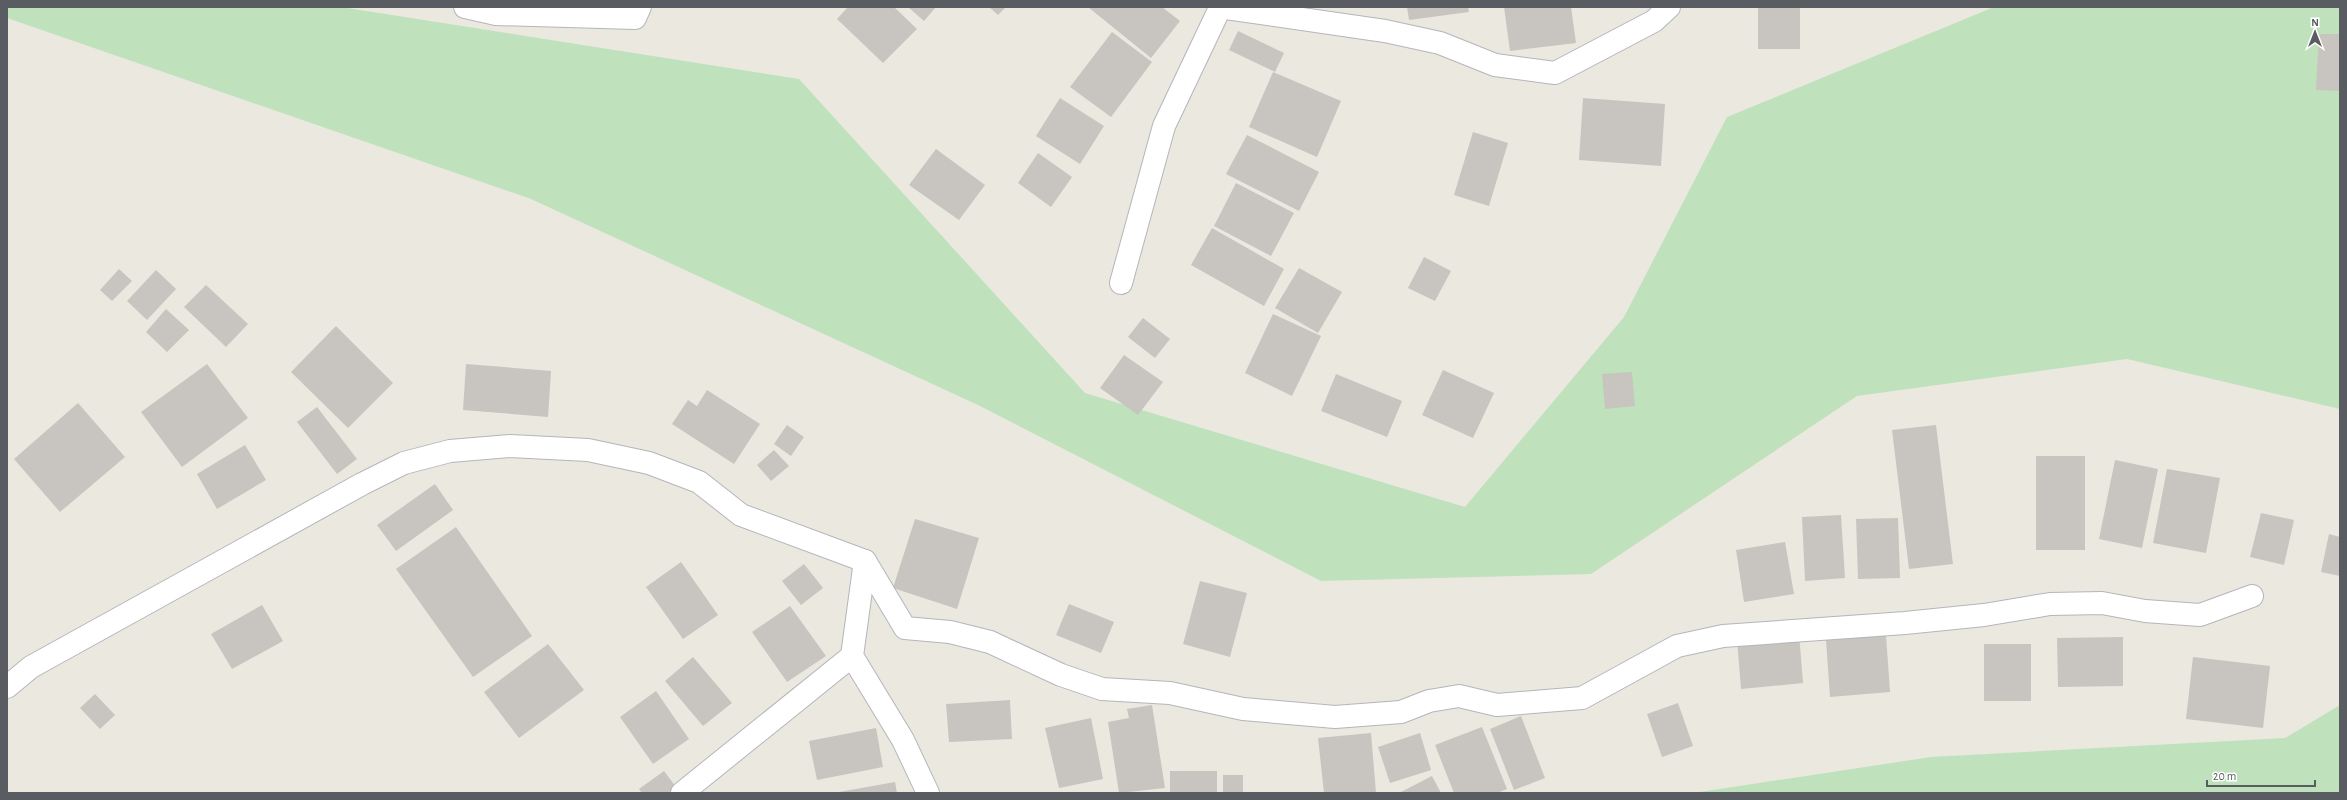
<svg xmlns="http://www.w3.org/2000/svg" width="2347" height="800" font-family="'Alegreya Sans',sans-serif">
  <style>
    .green { fill: #bfe2bd }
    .building { fill: #c8c4bf }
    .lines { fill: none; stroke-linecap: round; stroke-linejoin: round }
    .street-casing { stroke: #b3b6ba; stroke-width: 24 }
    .street { stroke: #fff; stroke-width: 22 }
  </style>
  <rect width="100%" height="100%" fill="#ebe8e0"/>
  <g class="green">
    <polygon points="7,7 341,7 799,79 1085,393 1465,507 1624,317 1727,117 1994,7 2340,7 2340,409 2127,359 1857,396 1591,574 1321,581 978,405 531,199 7,18"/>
    <polygon points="2340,705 2340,793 1693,793 1931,757 2285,738"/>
  </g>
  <g class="building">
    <polygon points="848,7 894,7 917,29 883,63 837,19"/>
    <polygon points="908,7 936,7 924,21"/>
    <polygon points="989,7 1006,7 998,15"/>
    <polygon points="1088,7 1162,7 1180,21 1151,58"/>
    <polygon points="1407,7 1468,7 1469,12 1409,20"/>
    <polygon points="1504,7 1571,7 1576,43 1510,51"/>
    <rect x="1758" y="7" width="42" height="42"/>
    <polygon points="1238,31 1284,53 1275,72 1229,50"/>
    <polygon points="1112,32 1152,62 1111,117 1070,87"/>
    <polygon points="2319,34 2340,34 2340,91 2316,90"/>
    <polygon points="1273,72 1341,101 1317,157 1249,127"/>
    <polygon points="1060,98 1104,126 1080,164 1036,136"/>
    <polygon points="1583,98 1665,104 1661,166 1579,160"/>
    <polygon points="1473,132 1508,143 1489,206 1454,195"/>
    <polygon points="1247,135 1319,172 1299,211 1226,174"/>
    <polygon points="936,149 985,185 959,220 909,185"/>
    <polygon points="1038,153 1072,177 1051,207 1018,183"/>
    <polygon points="1236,183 1294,213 1271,256 1214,226"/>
    <polygon points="1212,228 1284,269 1264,306 1191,265"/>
    <polygon points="1424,257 1451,271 1435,301 1408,288"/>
    <polygon points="1299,268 1342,292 1318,333 1275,308"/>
    <polygon points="119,269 132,281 112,301 100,290"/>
    <polygon points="156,270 176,289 147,320 127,301"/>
    <polygon points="206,285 248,324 226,347 184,307"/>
    <polygon points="166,309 189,330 167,352 146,332"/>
    <polygon points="1273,314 1321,336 1292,396 1245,373"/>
    <polygon points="1143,318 1170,339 1155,358 1128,337"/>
    <polygon points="336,326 393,383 348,428 291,372"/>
    <polygon points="1124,355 1163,382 1138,415 1100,388"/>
    <polygon points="207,364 248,418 182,467 141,412"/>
    <polygon points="466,364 551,371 548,417 463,410"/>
    <polygon points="1443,370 1494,393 1473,438 1422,415"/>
    <polygon points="1632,372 1635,406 1605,409 1602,374"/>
    <polygon points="1336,374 1402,401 1387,437 1321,411"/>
    <polygon points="707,390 760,424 734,464 672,424 688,400 697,406"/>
    <polygon points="78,403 125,457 60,512 14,459"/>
    <polygon points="317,407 357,459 337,474 297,422"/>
    <polygon points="787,425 804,437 791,456 774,444"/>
    <polygon points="1936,425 1953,564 1909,569 1892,430"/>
    <polygon points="245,445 266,480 217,509 197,474"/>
    <polygon points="774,450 789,466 771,481 757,465"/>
    <rect x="2036" y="456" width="49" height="94"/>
    <polygon points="2115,460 2158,469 2142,548 2099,539"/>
    <polygon points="2167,469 2220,478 2206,553 2153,543"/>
    <polygon points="435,484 453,510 396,551 377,525"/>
    <polygon points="2261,513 2294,520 2284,565 2250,557"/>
    <polygon points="1841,515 1845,578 1805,581 1802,517"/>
    <polygon points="1898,518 1900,578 1858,579 1856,519"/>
    <polygon points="915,519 979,538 957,609 893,588"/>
    <polygon points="456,527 532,636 473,677 396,569"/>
    <polygon points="2329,534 2340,537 2340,576 2321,572"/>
    <polygon points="1785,542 1794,594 1744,602 1736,550"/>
    <polygon points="681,562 718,615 683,639 646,587"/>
    <polygon points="804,564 823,588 801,605 782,581"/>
    <polygon points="1200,581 1247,593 1230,657 1183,644"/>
    <polygon points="1069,604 1114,622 1101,653 1056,635"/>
    <polygon points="262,605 283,641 232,669 211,634"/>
    <polygon points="790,606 826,656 787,682 752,632"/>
    <polygon points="1799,633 1803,683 1741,689 1737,639"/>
    <polygon points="1886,635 1890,692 1830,697 1826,640"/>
    <polygon points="2123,637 2123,686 2058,687 2057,638"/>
    <polygon points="548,644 584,690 519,738 484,692"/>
    <rect x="1984" y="644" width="47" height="57"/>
    <polygon points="693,657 732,703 703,726 665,681"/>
    <polygon points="2193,657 2270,666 2263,728 2186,719"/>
    <polygon points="656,691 689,739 653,764 620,717"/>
    <polygon points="95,694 115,715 100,729 80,708"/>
    <polygon points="1010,700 1012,739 949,742 946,704"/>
    <polygon points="1678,703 1693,746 1662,757 1647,714"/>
    <polygon points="1152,705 1165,788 1119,793 1108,722 1129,718 1127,709"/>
    <polygon points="1521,716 1545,778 1514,790 1490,729"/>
    <polygon points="1091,718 1103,779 1059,788 1045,728"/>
    <polygon points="1482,727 1507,789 1497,793 1454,793 1435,745"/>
    <polygon points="876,728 883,767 817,780 809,741"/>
    <polygon points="1371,733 1376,793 1324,793 1318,738"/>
    <polygon points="1420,733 1431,770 1390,783 1378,747"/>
    <polygon points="664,771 676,787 668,793 642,793 639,789"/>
    <rect x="1170" y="771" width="47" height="22"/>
    <rect x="1223" y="775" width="20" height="18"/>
    <polygon points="1432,776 1441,793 1399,793"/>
    <polygon points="895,782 897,793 839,793 839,792"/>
  </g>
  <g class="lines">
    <defs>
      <g id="street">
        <polyline points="465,7 496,14 635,18 640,7"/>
        <polyline points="1219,7 1385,31 1440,43 1495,65 1555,73 1654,21 1669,7"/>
        <polyline points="1121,283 1164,126 1220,8"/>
        <polyline points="865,561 852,656 903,740 928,793"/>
        <polyline points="7,687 31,667 362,484 404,463 450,451 510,446 588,450 649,463 699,482 741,515 865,561 905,628 950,632 990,642 1061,675 1102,689 1170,693 1243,709 1335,717 1401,712 1429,701 1459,696 1497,705 1582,698 1677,646 1723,636 1905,623 1984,615 2050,604 2102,603 2145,611 2200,615 2252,596"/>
        <polyline points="682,793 852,656"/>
      </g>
    </defs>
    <use href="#street" class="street-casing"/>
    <use href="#street" class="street"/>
  </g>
  <rect width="2347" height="800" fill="none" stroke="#595c60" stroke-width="16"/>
  <g transform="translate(2315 32)" stroke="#ffffff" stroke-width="3" paint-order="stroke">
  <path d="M0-3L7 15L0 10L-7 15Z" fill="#595c60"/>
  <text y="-6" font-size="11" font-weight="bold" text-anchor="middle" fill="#595c60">N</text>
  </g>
  <path d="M2207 780v6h108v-6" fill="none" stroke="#595c60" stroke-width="2"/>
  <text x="2213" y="780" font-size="12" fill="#595c60" stroke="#ffffff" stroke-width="3" paint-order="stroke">20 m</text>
</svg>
